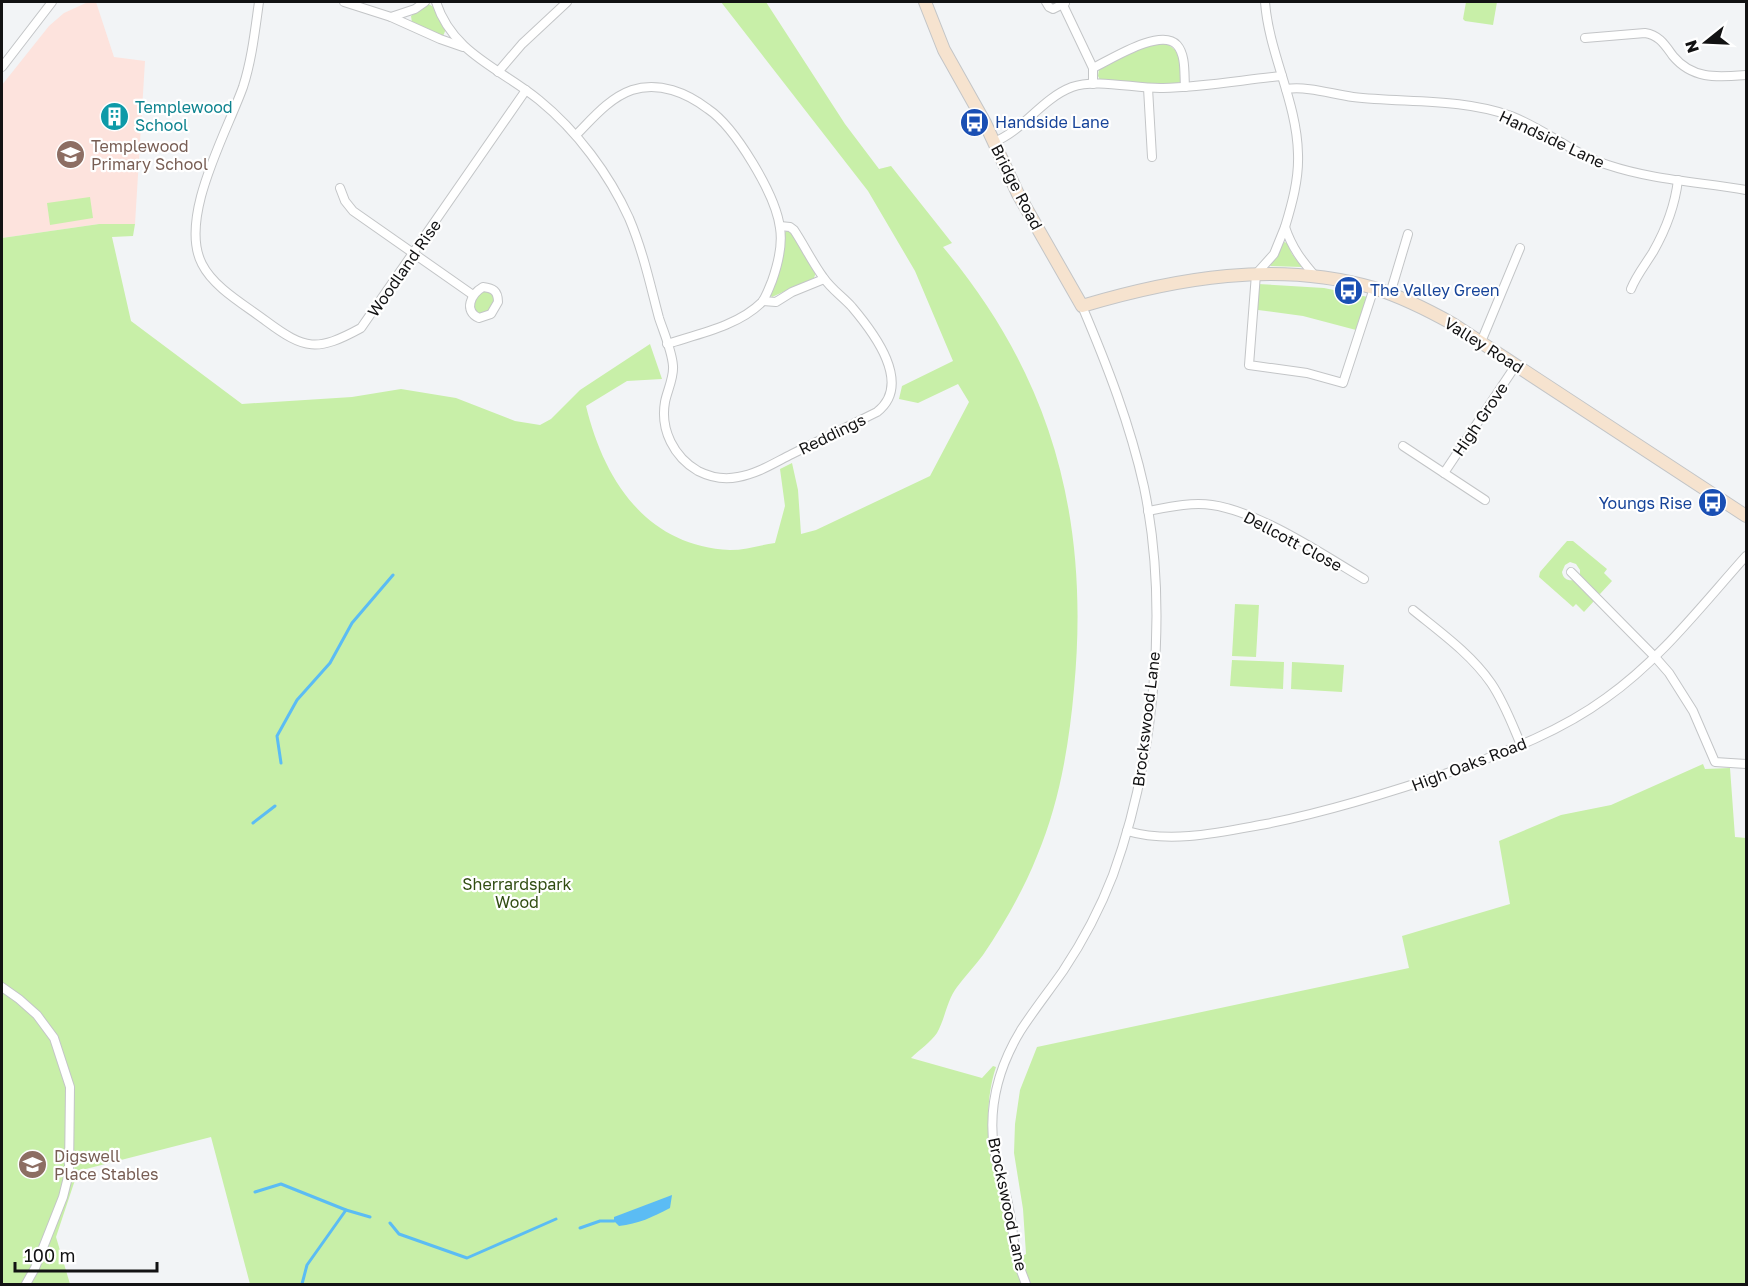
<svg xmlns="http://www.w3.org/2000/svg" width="1748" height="1286" font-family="'Golos Text',sans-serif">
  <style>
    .education { fill: #fde3dd }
    .green { fill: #c8efa8 }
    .water { fill: #5bbcf4 }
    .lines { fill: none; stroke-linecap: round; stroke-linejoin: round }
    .stream { stroke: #5bbcf4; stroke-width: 3 }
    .street-casing { stroke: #c3c5c7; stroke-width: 10 }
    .secondary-casing { stroke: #c3c5c7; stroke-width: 14 }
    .street { stroke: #fff; stroke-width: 8 }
    .secondary { stroke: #f6e3cf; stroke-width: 12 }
    .labels { text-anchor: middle; stroke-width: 4.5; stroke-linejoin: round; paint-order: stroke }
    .culture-label { font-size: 16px; fill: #0d838f; stroke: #fff; text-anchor: start }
    .transit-label { font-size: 16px; fill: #164399; stroke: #fff; text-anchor: start }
    .street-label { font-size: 16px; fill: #121213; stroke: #fff }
    .education-label { font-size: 16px; fill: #785e54; stroke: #fff; text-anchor: start }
    .park-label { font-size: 16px; fill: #314d12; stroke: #fff }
  </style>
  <rect width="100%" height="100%" fill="#f2f4f6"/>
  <polygon class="education" points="88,2 96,2 114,57 145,61 135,224 99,224 2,238 2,85 49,26 64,13"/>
  <g class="green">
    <path d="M721 2H766L845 124 879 169 891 166 952 243 943 247C1053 378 1090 520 1074 689 1069 746 1059 804 1037 856 1023 891 1004 924 983 955 975 966 965 976 957 987 947 1000 945 1019 937 1033 931 1042 919 1050 911 1058L982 1078 993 1066 996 1067C980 1116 993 1158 1005 1205 1010 1223 1012 1242 1015 1261L1026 1254 1023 1209 1014 1153 1015 1124 1020 1090 1037 1047 1409 968 1402 936 1510 904 1499 841 1561 815 1611 805 1703 764 1705 769 1730 768 1735 837 1746 838V1284H250L211 1137 78 1171 56 1237 70 1284H2V238L99 224H135L133 236 112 237 131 321 242 404 352 397 401 389 456 398 515 421 540 425 551 419 580 390 650 344 662 379 627 381 586 406C604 480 646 546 730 550 745 550 760 545 775 543L785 506 780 469 792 463 798 490 801 534 816 530 930 476 969 402 958 384 918 403 899 399 902 386 953 361 915 271 868 191Z"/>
    <polygon points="1466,2 1497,2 1493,25 1465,21 1463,19"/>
    <polygon points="428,4 434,7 446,29 443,36 412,23 411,16"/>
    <polygon points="1165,42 1179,53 1181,78 1180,82 1172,85 1132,84 1100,80 1098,76 1099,69 1128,52"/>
    <polygon points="90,197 93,218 50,225 47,203"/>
    <polygon points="787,230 791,231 816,272 814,278 772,297 770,295 784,234"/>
    <polygon points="1284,242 1287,243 1292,254 1302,267 1270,266"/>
    <polygon points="1258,284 1324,288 1368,297 1356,330 1303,316 1258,310"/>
    <polygon points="484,290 489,290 495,299 493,309 482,315 475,313 473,303 475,298"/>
    <path d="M1567 541H1573L1607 569 1604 573 1612 581 1600 594 1597 593 1580 576V570L1576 564 1570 562 1565 565 1562 572C1563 579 1568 581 1574 580L1594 601 1584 612 1576 604 1573 607 1539 577 1540 572Z"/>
    <polygon points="1235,604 1259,605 1256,657 1232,656"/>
    <polygon points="1232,660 1284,662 1283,689 1230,686"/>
    <polygon points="1292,662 1344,665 1342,692 1291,689"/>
  </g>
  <path class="water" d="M672 1195 670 1208C653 1217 638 1224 619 1226L614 1221V1217Z"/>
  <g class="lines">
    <g class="stream">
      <polyline points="281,763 277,736 297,700 330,663 352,623 393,575"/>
      <polyline points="253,823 275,806"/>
      <polyline points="255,1192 281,1184 346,1210 370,1217"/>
      <polyline points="390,1223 399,1234 467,1258 556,1219"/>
      <polyline points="580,1228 600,1221 614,1221"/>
      <polyline points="302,1284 307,1265 346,1210"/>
    </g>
    <defs>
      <g id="street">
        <path d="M259 2C255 30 252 59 243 87 227 132 178 218 202 264 214 288 245 305 266 321 305 350 317 352 361 328L526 90"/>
        <polyline points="344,2 391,17 440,39 463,47"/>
        <path d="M436 2C453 54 500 68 539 100 577 131 609 174 629 218 643 251 650 284 659 318 664 333 672 351 673 366 674 378 667 391 665 402 660 430 674 457 698 471 710 477 724 480 738 477 757 474 774 463 792 454 820 440 849 426 877 412 913 384 874 333 852 307 843 297 831 289 823 277 812 262 804 245 794 230L790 227 780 226"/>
        <polyline points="1046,2 1049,7 1053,9 1065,3"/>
        <path d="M1265 2C1269 54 1297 102 1298 154 1299 179 1292 204 1285 227"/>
        <polyline points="1063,5 1093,68 1093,84"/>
        <polyline points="391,17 415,9 425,2"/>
        <path d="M1585 38 1645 33C1659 35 1665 45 1673 56 1693 80 1718 77 1746 75"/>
        <polyline points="2,67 52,2"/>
        <path d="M1093 68C1110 60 1161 27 1177 45 1186 55 1184 74 1185 87"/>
        <polyline points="498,72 522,44 567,2"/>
        <polyline points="1148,88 1152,157"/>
        <path d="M1286 89C1309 86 1331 94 1353 97 1405 103 1461 98 1511 116 1545 129 1573 154 1608 165 1653 180 1700 182 1746 190"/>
        <path d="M576 135C592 119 609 98 632 90 659 81 687 93 708 109 735 127 776 195 780 228 783 246 778 264 772 281 769 288 766 297 762 302 738 326 698 334 667 344"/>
        <path d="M994 142C1024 130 1041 99 1072 87 1097 78 1136 89 1163 88 1203 87 1242 80 1282 76"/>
        <polyline points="340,188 345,201 353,211 473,295"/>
        <path d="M1316 277C1302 261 1292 248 1285 227L1274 254 1256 274 1249 365 1307 373 1343 383 1374 288"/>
        <path d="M483 287C493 288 498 291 498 302L491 314 479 318C463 311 471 294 483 287Z"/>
        <path d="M1631 289C1636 276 1645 265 1653 252 1665 231 1675 205 1678 180"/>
        <polyline points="1390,294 1408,234"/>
        <polyline points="763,301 776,302 792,292 824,279"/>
        <polyline points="1481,342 1520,248"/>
        <polyline points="1403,446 1485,500"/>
        <polyline points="1444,473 1516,365"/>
        <path d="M1148 511C1169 507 1191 502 1212 505 1260 512 1322 554 1364 579"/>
        <polyline points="1571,572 1655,657 1669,673 1693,711 1715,762 1746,764"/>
        <path d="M1413 610C1440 632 1471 654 1491 683 1504 702 1512 724 1521 745"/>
        <path d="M1127 831C1172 844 1222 832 1266 824 1332 811 1395 791 1459 769 1510 750 1561 731 1606 698 1660 660 1702 605 1746 556"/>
        <polyline points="2,987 19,999 37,1015 54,1038 70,1087 69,1173 63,1197 35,1268 26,1284"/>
        <path d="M1026 1284C1022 1273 1017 1262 1015 1250 1013 1236 1012 1222 1009 1209 1006 1189 997 1169 994 1149 988 1107 999 1066 1021 1030 1034 1010 1049 991 1063 971 1083 941 1100 909 1113 875 1155 759 1169 608 1144 487 1130 424 1107 365 1082 306"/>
      </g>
      <path id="secondary" d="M925 2 944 50 985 123 1018 194 1082 306C1176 278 1278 260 1374 288 1402 297 1428 310 1453 324L1746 516"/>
    </defs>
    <use href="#street" class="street-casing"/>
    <use href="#secondary" class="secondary-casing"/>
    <use href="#street" class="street"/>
    <use href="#secondary" class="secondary"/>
  </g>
  <defs>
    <symbol id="building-disc" viewBox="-11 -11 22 22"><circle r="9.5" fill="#0f9aa8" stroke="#fff"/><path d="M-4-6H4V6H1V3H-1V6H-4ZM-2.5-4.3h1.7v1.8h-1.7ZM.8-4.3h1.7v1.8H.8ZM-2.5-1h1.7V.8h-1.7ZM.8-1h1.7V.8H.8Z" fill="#fff"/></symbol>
    <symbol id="bus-disc" viewBox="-11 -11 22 22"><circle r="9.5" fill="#1a4fb4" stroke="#fff"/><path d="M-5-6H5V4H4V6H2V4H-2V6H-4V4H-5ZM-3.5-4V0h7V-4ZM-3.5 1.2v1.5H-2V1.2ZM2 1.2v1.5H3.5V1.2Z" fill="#fff"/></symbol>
    <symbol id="school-disc" viewBox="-11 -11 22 22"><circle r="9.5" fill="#8d6e63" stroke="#fff"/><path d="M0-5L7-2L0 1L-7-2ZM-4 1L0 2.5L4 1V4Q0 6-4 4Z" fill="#fff"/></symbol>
  </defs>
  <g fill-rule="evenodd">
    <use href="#building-disc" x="98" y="100" width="33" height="33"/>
    <use href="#bus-disc" x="958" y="106" width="33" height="33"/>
    <use href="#school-disc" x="54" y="138" width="33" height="33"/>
    <use href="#bus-disc" x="1332" y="274" width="33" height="33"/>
    <use href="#bus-disc" x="1696" y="486" width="33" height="33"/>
    <use href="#school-disc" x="16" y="1148" width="33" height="33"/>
  </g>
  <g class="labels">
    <g class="culture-label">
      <text x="135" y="113">Templewood<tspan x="135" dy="18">School</tspan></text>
    </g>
    <g class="transit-label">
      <text x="995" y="128">Handside Lane</text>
      <text x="1370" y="296">The Valley Green</text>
      <text x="1692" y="509" text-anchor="end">Youngs Rise</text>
    </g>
    <g class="street-label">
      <text transform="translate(1552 139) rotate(25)" y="6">Handside Lane</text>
      <text transform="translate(1017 187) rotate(63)" y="6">Bridge Road</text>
      <text transform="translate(404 268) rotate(-55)" y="6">Woodland Rise</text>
      <text transform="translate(1484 345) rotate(32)" y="6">Valley Road</text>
      <text transform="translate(1480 419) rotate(-56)" y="6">High Grove</text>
      <text transform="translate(832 434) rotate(-26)" y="6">Reddings</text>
      <text transform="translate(1293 541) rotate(28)" y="6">Dellcott Close</text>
      <text transform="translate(1146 719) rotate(-83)" y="6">Brockswood Lane</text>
      <text transform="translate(1469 764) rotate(-21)" y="6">High Oaks Road</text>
      <text transform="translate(1008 1204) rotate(78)" y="6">Brockswood Lane</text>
    </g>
    <g class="education-label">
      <text x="91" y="152">Templewood<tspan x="91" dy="18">Primary School</tspan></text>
      <text x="54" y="1162">Digswell<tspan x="54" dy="18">Place Stables</tspan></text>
    </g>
    <g class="park-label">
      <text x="517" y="890">Sherrardspark<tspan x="517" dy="18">Wood</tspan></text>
    </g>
  </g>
  <rect width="1748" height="1286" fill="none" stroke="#121213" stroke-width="6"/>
  <g transform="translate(1706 42) rotate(252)" stroke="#ffffff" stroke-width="4.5" paint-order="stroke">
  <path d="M0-4.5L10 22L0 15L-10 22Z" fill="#121213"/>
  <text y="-9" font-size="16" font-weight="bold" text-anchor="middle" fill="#121213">N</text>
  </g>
  <path d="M15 1262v9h142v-9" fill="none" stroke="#121213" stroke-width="3"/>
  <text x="24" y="1262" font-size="18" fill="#121213" stroke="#ffffff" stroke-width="4.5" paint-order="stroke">100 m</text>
</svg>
